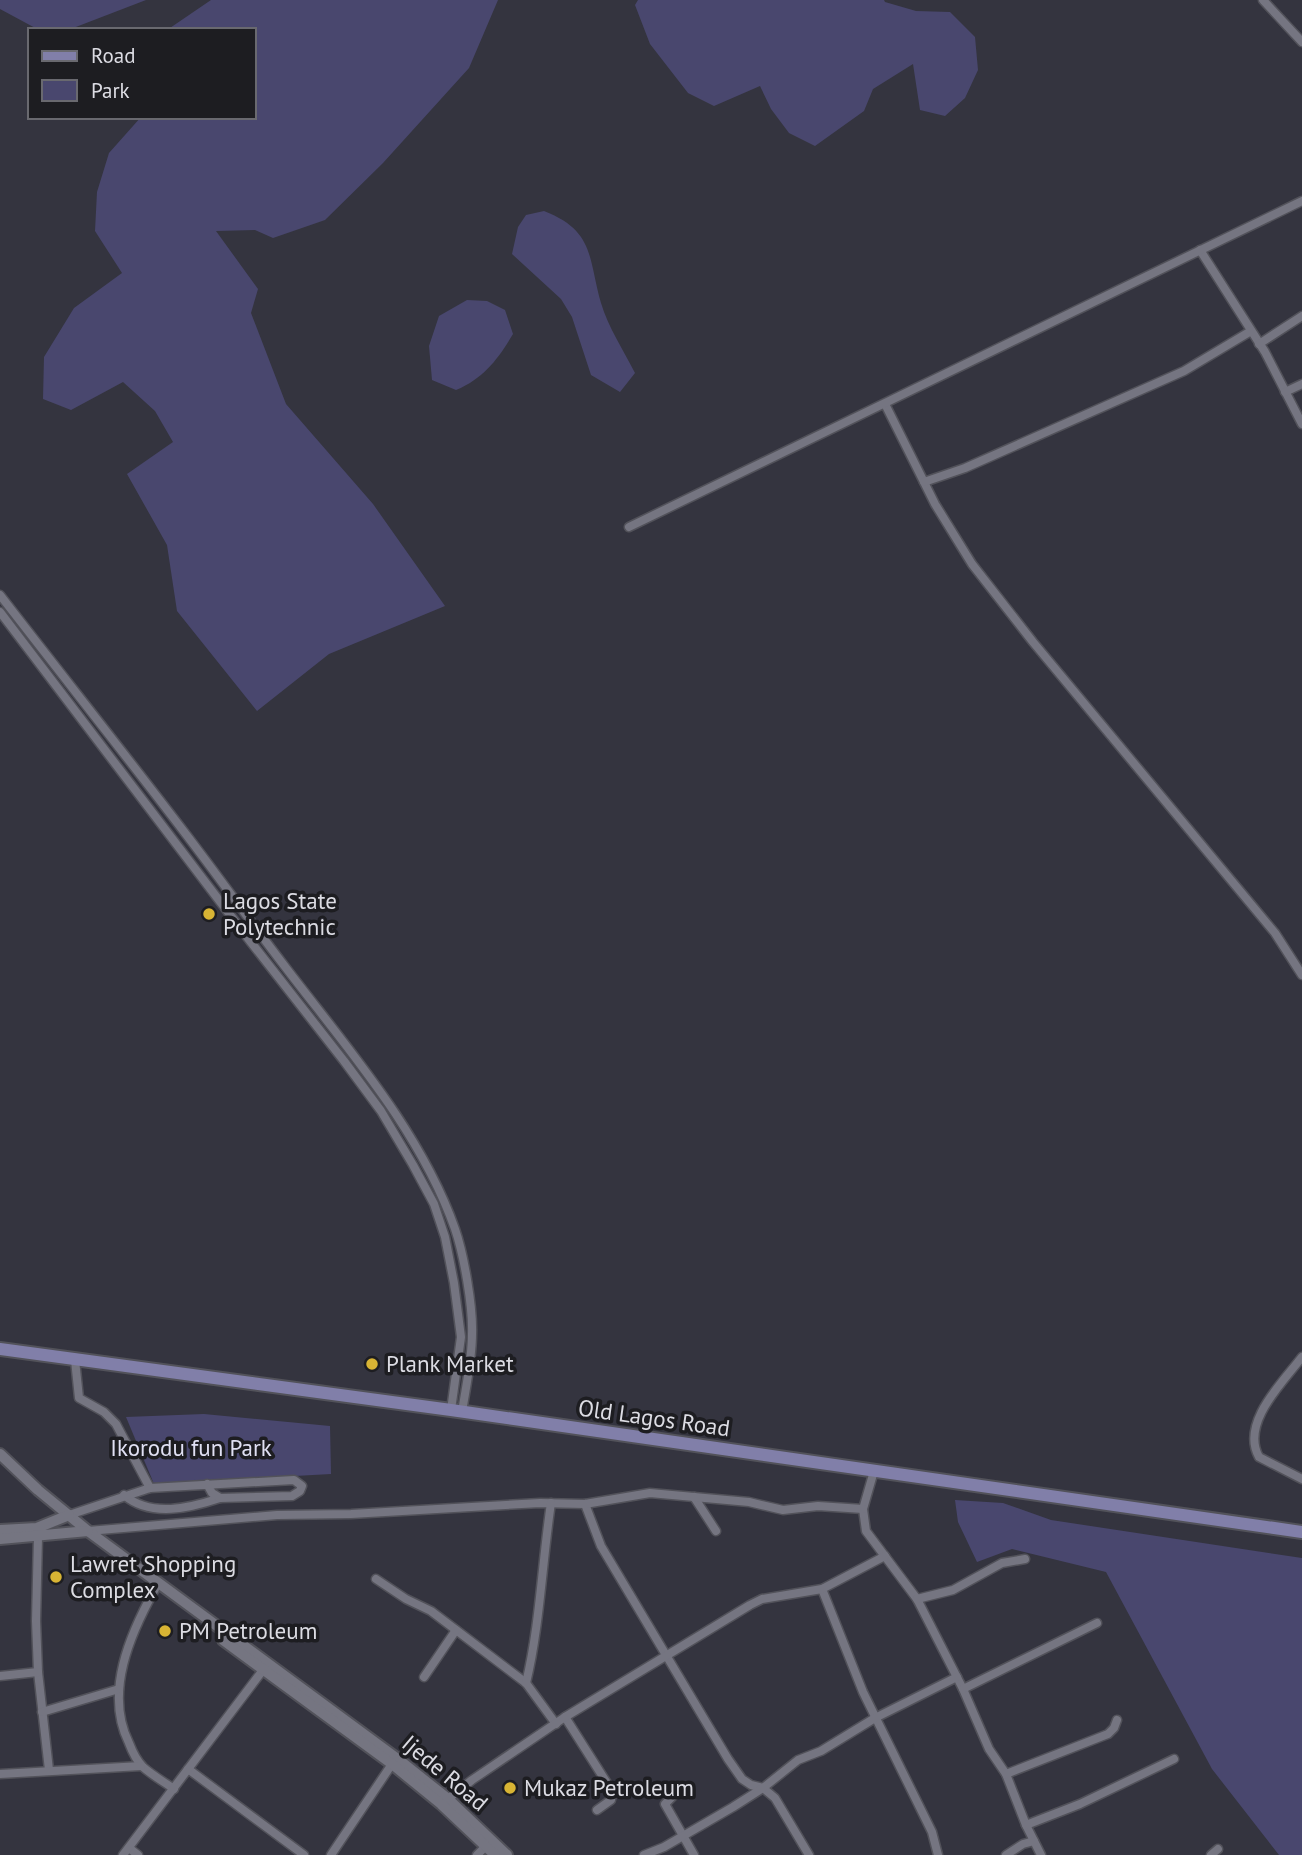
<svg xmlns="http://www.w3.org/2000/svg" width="1302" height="1855" font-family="'PT Sans',sans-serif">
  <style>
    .green { fill: #49476e }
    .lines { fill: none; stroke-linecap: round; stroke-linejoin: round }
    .minor-casing { stroke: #52525a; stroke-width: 11 }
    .secondary-casing { stroke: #52525a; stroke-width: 14 }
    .primary-casing { stroke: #52525a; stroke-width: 16 }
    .minor { stroke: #757581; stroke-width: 8 }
    .secondary { stroke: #757581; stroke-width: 10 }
    .primary { stroke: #817fa9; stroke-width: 12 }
    .poi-dot { fill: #d8b434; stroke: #1d1d21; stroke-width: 2.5 }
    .labels { text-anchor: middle; stroke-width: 7; stroke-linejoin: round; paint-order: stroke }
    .poi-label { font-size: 23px; fill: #dcdce3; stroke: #1d1d21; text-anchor: start }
    .street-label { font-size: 23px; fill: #dcdce3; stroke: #1d1d21 }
    .park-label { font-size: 23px; fill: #e0e0f3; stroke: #1d1d21 }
  </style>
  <rect width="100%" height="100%" fill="#34343f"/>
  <g class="green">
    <polygon points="0,0 146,0 68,30 39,30 0,9"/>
    <polygon points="211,0 498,0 469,68 383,163 325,220 273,238 255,230 216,231 258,289 251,313 286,404 373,504 445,606 329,654 257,711 177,611 167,545 127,474 173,442 155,411 123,382 71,410 43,399 44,357 74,308 122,273 95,231 97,192 109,153 141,117 254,117 254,30 167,30"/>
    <polygon points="638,0 884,0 885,2 916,11 950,12 975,37 978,70 965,98 945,116 920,110 913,64 873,89 864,111 815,146 789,133 771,109 760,86 714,106 688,93 650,44 635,5"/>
    <path d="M544 211C595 231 588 258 601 303 608 327 624 351 635 373L620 392 591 375 572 317 561 299 512 254 518 227 526 215Z"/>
    <path d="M467 300 487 301 505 310 513 334C498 359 484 378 456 390L432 380 429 346 439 316Z"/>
    <polygon points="204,1414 330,1426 331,1474 154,1484 126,1417"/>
    <polygon points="955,1500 1003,1503 1051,1520 1302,1558 1302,1855 1279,1855 1212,1769 1106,1572 1012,1549 977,1562 958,1522"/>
  </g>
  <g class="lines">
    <defs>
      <g id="minor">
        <polyline points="1263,0 1302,42"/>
        <polyline points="1200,250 1265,352 1302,424"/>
        <polyline points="1259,344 1302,316"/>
        <polyline points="1285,392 1302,384"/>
        <polyline points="885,404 935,504 972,564 1033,642 1275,933 1302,975"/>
        <polyline points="924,482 965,468 1184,371 1251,331"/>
        <polyline points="629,527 1302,201"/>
        <path d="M0 595C61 674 124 753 185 833 218 876 250 921 283 964 346 1047 420 1130 455 1229 464 1255 473 1307 472 1334 472 1360 466 1386 462 1412"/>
        <polyline points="0,612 250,941 344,1061 381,1111 413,1165 434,1204 445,1237 454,1283 461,1337 451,1410"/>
        <path d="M1302 1357C1283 1382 1240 1423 1259 1457L1302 1479"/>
        <polyline points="75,1360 79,1398 104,1412 116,1424 150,1488"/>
        <polyline points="874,1471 863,1509 866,1531 917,1599 963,1689 989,1749 1006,1774 1026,1825 1041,1855"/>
        <path d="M124 1495C151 1518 190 1508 220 1498"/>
        <polyline points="694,1497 716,1531"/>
        <polyline points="585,1504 601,1546 728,1759 742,1779 751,1785 763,1788 775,1798 809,1855"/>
        <polyline points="69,1515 150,1488 294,1480 302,1486 300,1491 292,1496 220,1498 212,1493 207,1484"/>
        <polyline points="88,1531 277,1515 351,1514 540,1503 585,1504 650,1493 749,1502 783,1510 818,1506 863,1509"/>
        <polyline points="38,1537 36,1621 38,1672 49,1770"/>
        <polyline points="376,1579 406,1599 431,1611 526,1683 556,1724"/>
        <path d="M155 1589C130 1634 104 1693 129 1743 132 1751 137 1761 143 1767 152 1775 164 1782 174 1789"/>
        <polyline points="822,1589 863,1692 932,1832 938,1855"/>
        <polyline points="917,1599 953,1590 1002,1563 1025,1559"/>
        <polyline points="0,1676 38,1672"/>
        <polyline points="424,1677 456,1630"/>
        <path d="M526 1683C540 1625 542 1563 551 1503"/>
        <polyline points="963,1689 1097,1623"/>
        <polyline points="42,1712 119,1689"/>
        <polyline points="565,1717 612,1791 611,1800 597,1810"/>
        <polyline points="188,1769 304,1855"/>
        <polyline points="0,1774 141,1766"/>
        <polyline points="1006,1774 1108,1734 1114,1728 1117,1720"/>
        <polyline points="676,1793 665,1804 694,1855"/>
        <polyline points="448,1799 472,1780 565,1717 750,1605 762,1599 822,1589 885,1556"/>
        <polyline points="1026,1825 1080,1804 1174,1759"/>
        <polyline points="129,1848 138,1855"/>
        <polyline points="123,1855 263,1670"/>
        <polyline points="331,1855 392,1764"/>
        <polyline points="477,1855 486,1846"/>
        <polyline points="644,1855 664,1847 733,1807 763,1788 798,1760 821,1751 875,1718 957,1677"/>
        <polyline points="1006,1855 1023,1844 1034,1841"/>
        <polyline points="1211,1855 1218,1849"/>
      </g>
      <g id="secondary">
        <polyline points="0,1454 38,1490 88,1531 399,1760 448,1799 507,1855"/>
        <polyline points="0,1530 37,1528 69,1515"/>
        <polyline points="0,1539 88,1531"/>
        <polyline points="223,1640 392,1764 441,1804 495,1855"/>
      </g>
      <polyline id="primary" points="0,1349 451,1410 1302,1532"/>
    </defs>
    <use href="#minor" class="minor-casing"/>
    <use href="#secondary" class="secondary-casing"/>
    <use href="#primary" class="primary-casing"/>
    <use href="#minor" class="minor"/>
    <use href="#secondary" class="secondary"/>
    <use href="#primary" class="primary"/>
  </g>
  <g class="poi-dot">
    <circle cx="209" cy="914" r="7"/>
    <circle cx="372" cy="1364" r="7"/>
    <circle cx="56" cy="1577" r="7"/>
    <circle cx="165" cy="1631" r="7"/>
    <circle cx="510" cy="1788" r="7"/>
  </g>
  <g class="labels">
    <g class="poi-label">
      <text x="223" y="909">Lagos State<tspan x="223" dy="26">Polytechnic</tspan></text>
      <text x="386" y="1372">Plank Market</text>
      <text x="70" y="1572">Lawret Shopping<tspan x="70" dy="26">Complex</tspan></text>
      <text x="179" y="1639">PM Petroleum</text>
      <text x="524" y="1796">Mukaz Petroleum</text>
    </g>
    <g class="street-label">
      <text transform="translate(654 1418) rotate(8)" y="8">Old Lagos Road</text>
      <text transform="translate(445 1773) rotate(40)" y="8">Ijede Road</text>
    </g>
    <g class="park-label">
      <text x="191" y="1456">Ikorodu fun Park</text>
    </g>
  </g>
  <rect x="28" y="28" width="228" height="91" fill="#1d1d21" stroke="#69696f" stroke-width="2"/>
  <rect x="42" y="51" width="35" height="10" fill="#817fa9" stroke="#69696f" stroke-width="2"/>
  <text x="91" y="63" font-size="21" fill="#dcdce3">Road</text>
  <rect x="42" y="80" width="35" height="21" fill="#49476e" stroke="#69696f" stroke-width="2"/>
  <text x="91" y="98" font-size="21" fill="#dcdce3">Park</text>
</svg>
